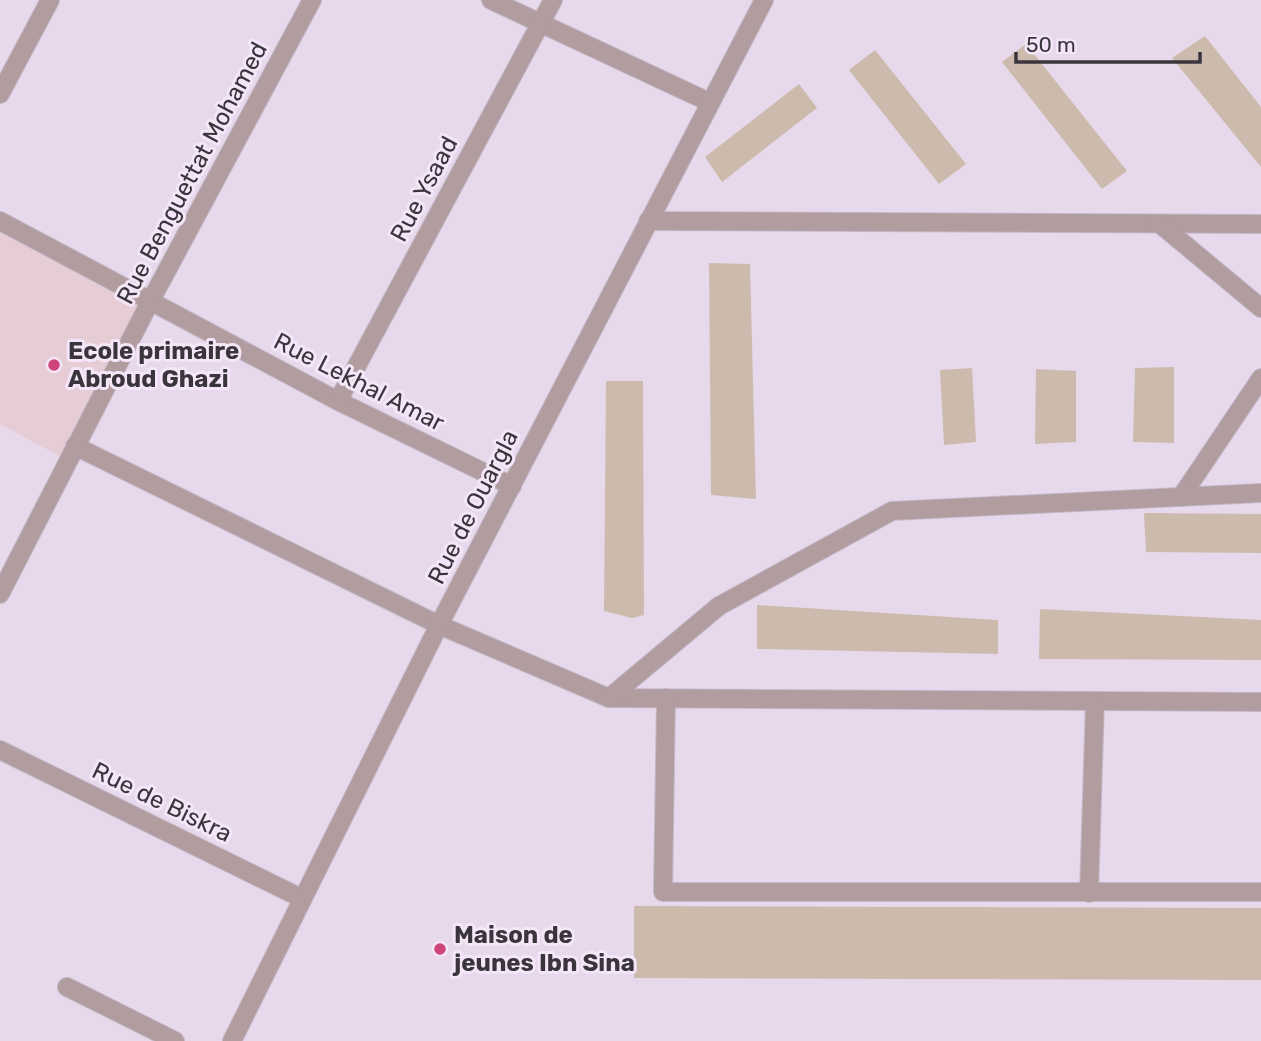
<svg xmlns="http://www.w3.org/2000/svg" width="1261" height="1041" font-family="Rubik,sans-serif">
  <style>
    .education { fill: #e6cdd5 }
    .building { fill: #ccbbad }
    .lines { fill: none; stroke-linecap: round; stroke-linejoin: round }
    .minor-casing { stroke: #c4b8c8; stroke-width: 20 }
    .minor { stroke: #b19da0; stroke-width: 18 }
    .poi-dot { fill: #cf447a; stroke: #f4e6f8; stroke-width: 2.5 }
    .labels { text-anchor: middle; stroke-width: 6; stroke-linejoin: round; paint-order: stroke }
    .street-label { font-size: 24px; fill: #3a353c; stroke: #f4e6f8 }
    .poi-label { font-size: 24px; font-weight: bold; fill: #3a353c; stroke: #f4e6f8; text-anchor: start }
  </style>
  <rect width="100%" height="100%" fill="#e7d9eb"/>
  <polygon class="education" points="0,232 137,306 61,457 0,424"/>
  <g class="building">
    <polygon points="1205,36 1261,107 1261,167 1172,58"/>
    <polygon points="1026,44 1127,171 1102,189 1002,62"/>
    <polygon points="875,50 966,164 939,184 849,70"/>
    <polygon points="799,84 817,108 722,182 705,157"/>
    <polygon points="709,263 750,264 756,499 711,495"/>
    <polygon points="1174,367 1174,443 1133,442 1135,368"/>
    <polygon points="972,368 976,442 944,445 940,370"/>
    <polygon points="1036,369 1076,371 1076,442 1035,444"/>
    <polygon points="606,381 643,381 644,615 632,618 604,611"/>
    <polygon points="1144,513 1261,514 1261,553 1146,552"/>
    <polygon points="757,605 998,620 998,654 757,649"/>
    <polygon points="1040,609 1261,620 1261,660 1039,659"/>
    <polygon points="634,906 1261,908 1261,980 634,978"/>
  </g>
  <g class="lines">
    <defs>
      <g id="minor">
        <polyline points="491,0 709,102"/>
        <polyline points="0,94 50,0"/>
        <polyline points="0,221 338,401 512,486"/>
        <polyline points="648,221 1261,224"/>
        <polyline points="1160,224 1261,308"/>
        <polyline points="338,401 553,0"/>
        <polyline points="75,446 439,625 609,698 1261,702"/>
        <polyline points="1181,497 1261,378"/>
        <polyline points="0,594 151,300 312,0"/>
        <polyline points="609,698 719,606 892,511 1261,493"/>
        <polyline points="666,698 663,892 1261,892"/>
        <polyline points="0,750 301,898"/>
        <polyline points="1089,893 1095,701"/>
        <polyline points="67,987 175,1041"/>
        <polyline points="232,1041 439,625 764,0"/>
      </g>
    </defs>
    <use href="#minor" class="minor-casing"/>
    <use href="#minor" class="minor"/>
  </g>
  <g class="poi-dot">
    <circle cx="54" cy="365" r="7"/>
    <circle cx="440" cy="949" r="7"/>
  </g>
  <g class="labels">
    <g class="street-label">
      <text transform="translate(192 173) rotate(-62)" y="8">Rue Benguettat Mohamed</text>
      <text transform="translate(424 189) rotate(-62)" y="8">Rue Ysaad</text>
      <text transform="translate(359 382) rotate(27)" y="8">Rue Lekhal Amar</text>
      <text transform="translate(473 507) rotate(-63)" y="8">Rue de Ouargla</text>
      <text transform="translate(162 802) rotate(26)" y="8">Rue de Biskra</text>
    </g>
    <g class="poi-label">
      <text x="68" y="359">Ecole primaire<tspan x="68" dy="28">Abroud Ghazi</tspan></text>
      <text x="454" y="943">Maison de<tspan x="454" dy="28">jeunes Ibn Sina</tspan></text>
    </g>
  </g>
  <path d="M1016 52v10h184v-10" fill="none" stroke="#3a353c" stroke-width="3.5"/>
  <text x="1026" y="52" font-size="21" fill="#3a353c" stroke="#f4e6f8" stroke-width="5" paint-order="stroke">50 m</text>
</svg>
